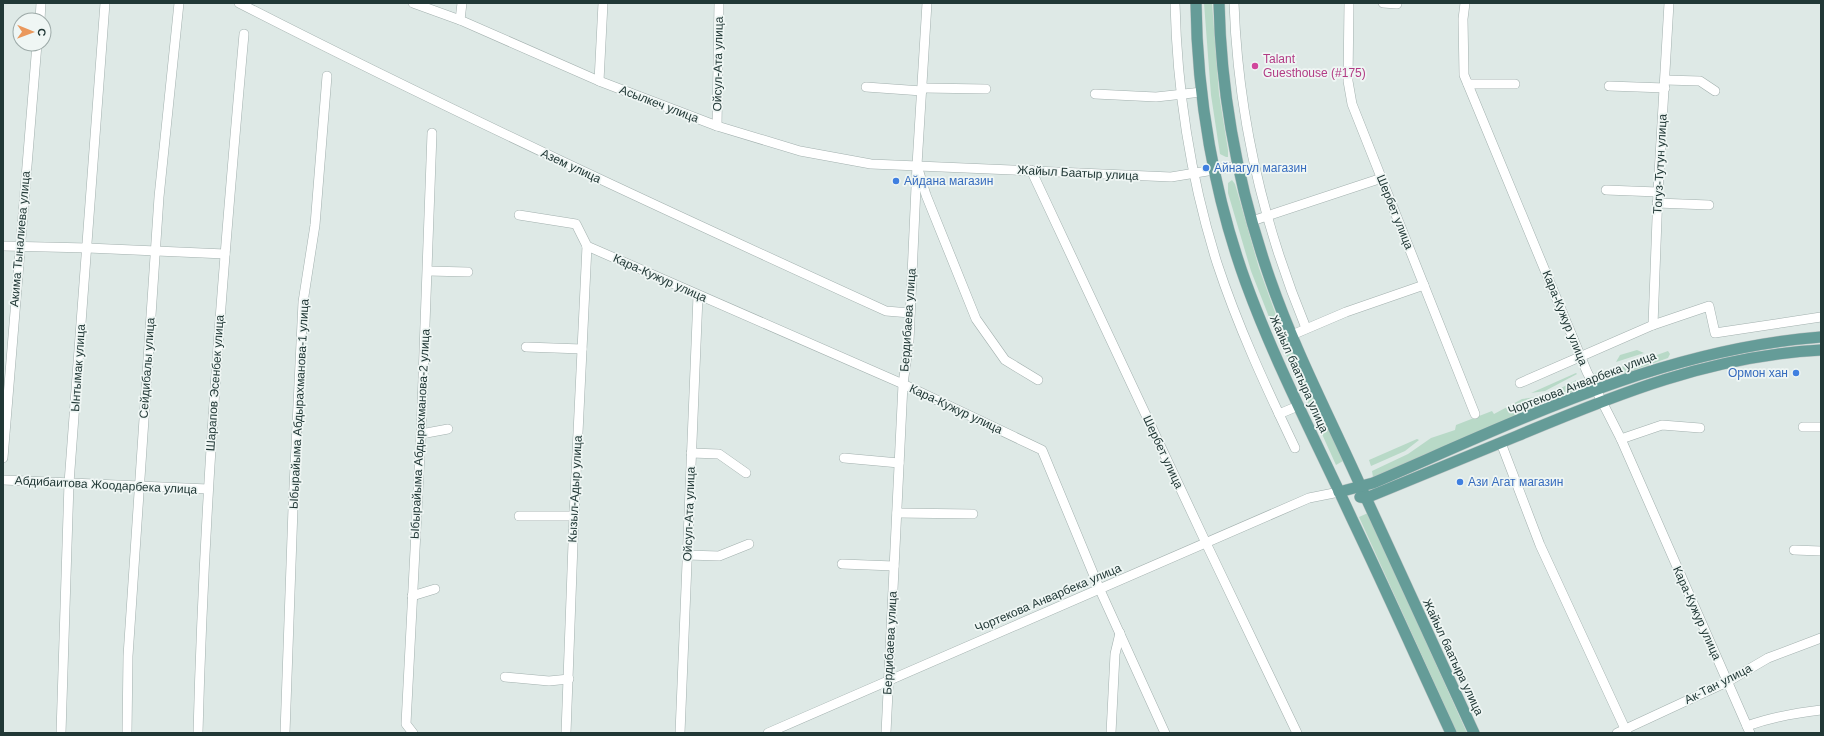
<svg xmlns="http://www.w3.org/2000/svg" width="1824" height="736" font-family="Helvetica,sans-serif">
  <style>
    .green { fill: #b8d9c7 }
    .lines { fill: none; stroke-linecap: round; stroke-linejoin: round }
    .minor-casing { stroke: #a2b0ae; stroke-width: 10 }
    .major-casing { stroke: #bcc3c3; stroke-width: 12 }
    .minor { stroke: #fff; stroke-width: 9 }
    .major { stroke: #659c98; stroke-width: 11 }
    .hotel-dot { fill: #d1479c; stroke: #eff6f4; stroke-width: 1.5 }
    .shop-dot { fill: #3f7fe0; stroke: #eff6f4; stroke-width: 1.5 }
    .labels { text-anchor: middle; stroke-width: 3.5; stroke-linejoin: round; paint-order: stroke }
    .hotel-label { font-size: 12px; fill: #b23c85; stroke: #eff6f4; text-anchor: start }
    .street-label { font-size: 12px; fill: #213836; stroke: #eff6f4 }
    .shop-label { font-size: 12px; fill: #366cbe; stroke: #eff6f4; text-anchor: start }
  </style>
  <rect width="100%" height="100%" fill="#dee9e6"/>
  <g class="green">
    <polygon points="1204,3 1212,3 1219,94 1228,150 1228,157 1226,157 1220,154 1211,95"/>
    <polygon points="1232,180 1235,184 1259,268 1276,315 1343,461 1336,465 1269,317 1251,271 1228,193 1228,183"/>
    <polygon points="1637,350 1644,353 1616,362 1620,355"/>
    <polygon points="1668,351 1670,354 1668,358 1608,379 1600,379 1595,373 1629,365"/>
    <polygon points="1576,373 1577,374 1545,391 1531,393"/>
    <polygon points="1576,380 1579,389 1373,477 1372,471 1408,454 1431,438 1455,430 1456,425 1492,411 1494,414 1522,399 1548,395"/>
    <polygon points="1417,439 1419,440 1405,451 1371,466 1369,460"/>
    <polygon points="1368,513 1467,733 1457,733 1359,517"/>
  </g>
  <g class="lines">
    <defs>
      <g id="minor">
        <path d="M239 3C452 112 669 212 886 311L910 313"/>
        <polyline points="413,3 460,20 599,81 717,126 800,151 871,164 1171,177 1238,166"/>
        <path d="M1175 3C1177 90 1191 180 1217 263 1238 327 1266 387 1295 448"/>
        <path d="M1234 3C1238 116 1263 224 1306 328"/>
        <polyline points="1349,3 1348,81 1352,104 1475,414"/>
        <polyline points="1383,3 1397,4"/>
        <polyline points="1465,3 1463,19 1464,75 1587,372 1621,439 1750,733"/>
        <polyline points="40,20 41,3"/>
        <polyline points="460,20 462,3"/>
        <polyline points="1665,80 1700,81 1715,91"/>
        <polyline points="599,81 603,3"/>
        <polyline points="1468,84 1515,84"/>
        <polyline points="1609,86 1665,88"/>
        <polyline points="866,87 922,91"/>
        <polyline points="923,88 986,89"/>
        <polyline points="1095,94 1156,97 1202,92"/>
        <polyline points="717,126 719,3"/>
        <polyline points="1031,170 1206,543 1297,733"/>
        <polyline points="919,172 926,195 976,319 1005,360 1038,380"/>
        <polyline points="1606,190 1658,192"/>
        <polyline points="1657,203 1709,205"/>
        <polyline points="519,215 576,224 587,246"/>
        <polyline points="1252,221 1382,178"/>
        <polyline points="3,246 88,248 225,254"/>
        <polyline points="587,246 903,384 1042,450 1100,590 1165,733"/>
        <polyline points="428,271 468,272"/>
        <polyline points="1653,325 1658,192 1669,3"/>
        <polyline points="1292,335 1346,312 1424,285"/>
        <polyline points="526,347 582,349"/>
        <polyline points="1520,383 1653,325 1709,306 1715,333 1821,317"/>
        <polyline points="1279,414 1298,406"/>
        <polyline points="1803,427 1821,427"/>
        <polyline points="421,434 448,429"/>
        <polyline points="1621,439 1662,425 1700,428"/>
        <polyline points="1501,443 1540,545 1627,733"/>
        <polyline points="691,453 719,454 746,473"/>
        <polyline points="3,458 37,44"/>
        <polyline points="844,458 899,463"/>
        <polyline points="3,480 208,489"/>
        <polyline points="897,513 973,514"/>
        <polyline points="519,516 574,516"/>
        <polyline points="1794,550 1821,551"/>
        <polyline points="687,555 719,556 749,544"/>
        <polyline points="842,564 894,566"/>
        <polyline points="412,596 435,589"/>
        <polyline points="505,677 549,681 569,679"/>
        <path d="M1747 726C1772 717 1795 713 1821 710"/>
        <polyline points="61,733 69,483 105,3"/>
        <polyline points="127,733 128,656 159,197 179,3"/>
        <path d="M198 733C204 499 223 267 244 34"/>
        <polyline points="285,733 293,508 303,302 315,225 327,76"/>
        <polyline points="413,733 406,724 421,434 432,133"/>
        <polyline points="566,733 574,516 587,246"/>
        <polyline points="680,733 698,296"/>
        <polyline points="768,733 1309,498 1339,492"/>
        <polyline points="886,733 903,384 909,341 917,165 927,3"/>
        <polyline points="1111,733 1115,654 1120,633"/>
        <polyline points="1617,733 1727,682 1768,658 1821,638"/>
      </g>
      <g id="major">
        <path d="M1196 3C1197 97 1214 195 1246 283 1276 365 1316 441 1352 519 1386 590 1418 662 1451 733"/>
        <path d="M1219 3C1221 97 1239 190 1270 279 1295 351 1330 418 1361 487 1398 569 1436 651 1474 733"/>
        <path d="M1339 492 1373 483C1517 421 1662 349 1821 337"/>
        <path d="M1360 497 1366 498C1416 477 1467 457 1517 436 1617 394 1711 356 1821 350"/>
      </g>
    </defs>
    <use href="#minor" class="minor-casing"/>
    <use href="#major" class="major-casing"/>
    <use href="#minor" class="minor"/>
    <use href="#major" class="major"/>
  </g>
  <circle class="hotel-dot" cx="1255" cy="66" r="4"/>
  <g class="shop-dot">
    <circle cx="1206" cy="168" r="4"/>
    <circle cx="896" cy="181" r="4"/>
    <circle cx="1796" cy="373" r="4"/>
    <circle cx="1460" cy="482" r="4"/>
  </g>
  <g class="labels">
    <g class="hotel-label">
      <text x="1263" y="63">Talant<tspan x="1263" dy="14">Guesthouse (#175)</tspan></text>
    </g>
    <g class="street-label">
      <text transform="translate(718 64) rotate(-89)" y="4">Ойсул-Ата улица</text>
      <text transform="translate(659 104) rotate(21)" y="4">Асылкеч улица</text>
      <text transform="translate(1660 164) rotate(-87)" y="4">Тогуз-Тутун улица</text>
      <text transform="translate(571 166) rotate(25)" y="4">Азем улица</text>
      <text transform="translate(1078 173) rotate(3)" y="4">Жайыл Баатыр улица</text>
      <text transform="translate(1395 212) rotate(68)" y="4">Шербет улица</text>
      <text transform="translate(20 239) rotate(-85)" y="4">Акима Тыналиева улица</text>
      <text transform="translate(660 278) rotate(24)" y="4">Кара-Кужур улица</text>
      <text transform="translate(1565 318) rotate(68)" y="4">Кара-Кужур улица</text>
      <text transform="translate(908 320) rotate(-86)" y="4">Бердибаева улица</text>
      <text transform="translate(78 368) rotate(-86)" y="4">Ынтымак улица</text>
      <text transform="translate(147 368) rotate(-86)" y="4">Сейдибалы улица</text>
      <text transform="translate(1299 374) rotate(66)" y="4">Жайыл баатыра улица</text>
      <text transform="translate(215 383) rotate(-86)" y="4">Шарапов Эсенбек улица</text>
      <text transform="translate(1582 383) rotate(-21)" y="4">Чортекова Анварбека улица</text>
      <text transform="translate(299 404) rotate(-87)" y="4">Ыбырайыма Абдырахманова-1 улица</text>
      <text transform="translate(956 409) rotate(25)" y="4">Кара-Кужур улица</text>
      <text transform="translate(420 434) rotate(-87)" y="4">Ыбырайыма Абдырахманова-2 улица</text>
      <text transform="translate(1163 452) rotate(65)" y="4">Шербет улица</text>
      <text transform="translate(106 485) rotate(3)" y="4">Абдибаитова Жоодарбека улица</text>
      <text transform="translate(575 489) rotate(-87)" y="4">Кызыл-Адыр улица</text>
      <text transform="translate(689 514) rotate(-88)" y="4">Ойсул-Ата улица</text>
      <text transform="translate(1048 598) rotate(-23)" y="4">Чортекова Анварбека улица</text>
      <text transform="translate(1697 613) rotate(66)" y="4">Кара-Кужур улица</text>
      <text transform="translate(890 643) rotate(-87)" y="4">Бердибаева улица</text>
      <text transform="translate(1453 657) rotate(65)" y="4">Жайыл баатыра улица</text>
      <text transform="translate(1718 684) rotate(-27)" y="4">Ак-Тан улица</text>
    </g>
    <g class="shop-label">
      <text x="1214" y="172">Айнагул магазин</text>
      <text x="904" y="185">Айдана магазин</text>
      <text x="1788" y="377" text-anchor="end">Ормон хан</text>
      <text x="1468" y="486">Ази Агат магазин</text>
    </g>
  </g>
  <rect width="1824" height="736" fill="none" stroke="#213836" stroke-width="8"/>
  <g transform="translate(32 32) rotate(91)"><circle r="19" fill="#eff6f4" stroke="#9daaa8"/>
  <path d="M0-3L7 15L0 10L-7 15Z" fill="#ea985c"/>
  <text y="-6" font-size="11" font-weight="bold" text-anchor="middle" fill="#213836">С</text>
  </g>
</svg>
